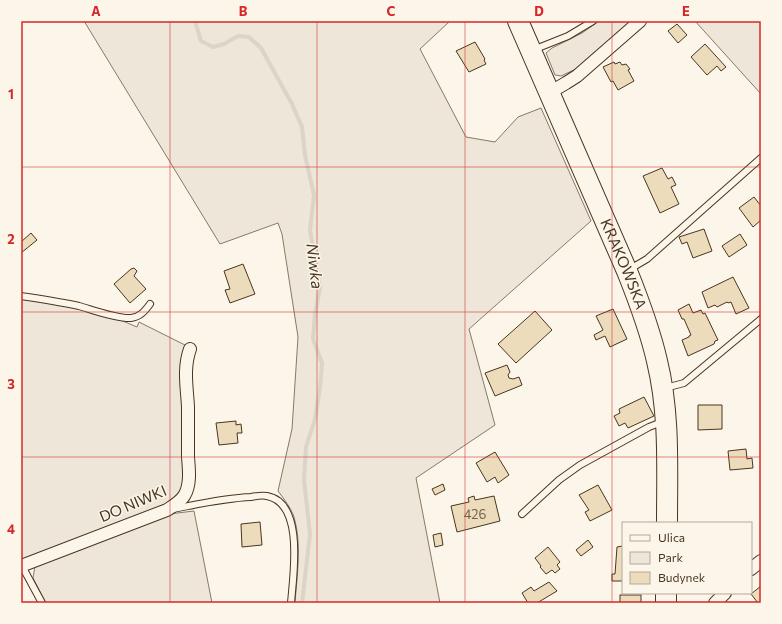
<svg xmlns="http://www.w3.org/2000/svg" width="782" height="624" font-family="Commissioner,sans-serif">
  <style>
    .green { fill: #ede6d9; stroke: #887966 }
    .lines { fill: none; stroke-linecap: round; stroke-linejoin: round }
    .stream { stroke: #dcd4c6; stroke-width: 4 }
    .building { fill: #ecdcbc; stroke: #4a3520 }
    .lane-casing { stroke: #4a3520; stroke-width: 8 }
    .street-casing { stroke: #4a3520; stroke-width: 14 }
    .primary-casing { stroke: #4a3520; stroke-width: 22 }
    .lane { stroke: #fbf6e9; stroke-width: 6 }
    .street { stroke: #fbf6e9; stroke-width: 12 }
    .primary { stroke: #fbf6e9; stroke-width: 20 }
    .grid { fill: none; stroke: #d62828; stroke-width: 1; stroke-opacity: 0.55 }
    .labels { text-anchor: middle; stroke-width: 3; stroke-linejoin: round; paint-order: stroke }
    .number-label { font-size: 13px; fill: #725f47 }
    .street-label { font-size: 15px; fill: #4a3520; stroke: #fbf6e9 }
    .water-label { font-size: 16px; font-style: italic; fill: #4a3520; stroke: #fbf6e9 }
    .neatline { fill: none; stroke: #d62828; stroke-width: 1.5 }
    .grid-label { font-size: 13px; text-anchor: middle; font-weight: bold; fill: #d62828 }
  </style>
  <rect width="100%" height="100%" fill="#fbf6e9"/>
  <g class="green">
    <path d="M84 21H450L420 49 466 137 495 142 518 117 541 108 591 221 469 329 495 425 416 478 440 603H295C297 575 302 544 294 517 291 508 284 499 278 491L292 429 298 337 282 234 278 223 220 244Z"/>
    <polygon points="599,21 634,21 578,68 561,76 555,75 546,53 552,48 582,33"/>
    <polygon points="695,21 761,21 761,94"/>
    <path d="M21 299C60 305 101 310 137 327L139 322 187 346 183 486 179 497 170 503 21 564Z"/>
    <polygon points="194,511 212,603 46,603 33,578 35,566 169,514"/>
  </g>
  <g class="lines">
    <polyline class="stream" points="195,21 201,41 213,47 224,44 238,36 249,37 261,48 292,104 302,127 305,155 314,195 310,230 320,288 315,314 313,339 322,363 320,388 315,419 306,447 304,480 310,534 302,603"/>
  </g>
  <g class="building">
    <polygon points="677,24 687,35 678,43 668,31"/>
    <polygon points="475,42 485,59 484,60 486,64 469,72 456,51"/>
    <polygon points="705,44 726,67 721,71 717,66 707,75 691,57"/>
    <polygon points="614,62 615,64 620,62 622,65 626,64 630,69 628,70 634,81 618,90 613,81 611,82 603,67"/>
    <polygon points="662,168 668,179 672,177 676,185 671,187 679,204 660,213 643,176"/>
    <polygon points="754,197 761,206 761,220 753,227 739,208"/>
    <polygon points="704,229 712,251 693,258 687,242 682,244 679,237"/>
    <polygon points="31,233 37,240 21,253 21,242"/>
    <polygon points="740,234 747,245 729,257 722,246"/>
    <polygon points="243,264 255,294 230,303 225,290 230,289 224,271"/>
    <polygon points="134,268 137,271 134,276 146,289 130,303 114,284 131,269"/>
    <polygon points="733,277 749,308 736,314 731,302 728,303 727,302 717,307 715,305 708,308 702,292"/>
    <polygon points="689,304 693,313 701,310 703,314 705,313 718,340 715,341 714,344 688,356 682,340 689,337 689,336 691,335 684,319 682,319 678,310"/>
    <polygon points="613,309 627,339 610,347 605,336 596,340 594,335 603,330 596,316"/>
    <polygon points="535,311 552,330 516,363 498,344"/>
    <polygon points="507,365 510,372 508,375 509,378 513,379 519,377 522,385 495,396 485,373"/>
    <polygon points="644,397 654,416 628,428 625,423 619,426 614,416 620,413 619,409"/>
    <polygon points="698,405 722,405 722,429 698,430"/>
    <polygon points="236,421 236,425 241,424 242,433 237,433 238,443 219,445 216,423"/>
    <polygon points="746,449 747,459 752,458 753,468 730,470 728,451"/>
    <polygon points="495,452 509,475 498,483 495,477 487,482 476,463"/>
    <polygon points="443,484 445,490 435,495 432,489"/>
    <polygon points="598,485 612,510 590,521 585,512 589,510 579,495"/>
    <polygon points="474,496 475,500 494,496 500,521 457,532 451,506 469,502 468,498"/>
    <polygon points="260,522 262,545 242,547 241,524"/>
    <polygon points="441,533 443,545 435,547 433,535"/>
    <polygon points="588,540 593,547 581,556 576,550"/>
    <polygon points="623,546 623,581 612,581 612,574 615,574 617,547"/>
    <polygon points="548,547 560,562 557,565 560,569 555,573 552,570 546,574 540,567 541,566 535,558"/>
    <polygon points="549,582 557,591 537,603 528,603 522,593 531,587 534,591"/>
    <polygon points="761,586 761,603 758,603 751,594"/>
    <rect x="620" y="595" width="21" height="8"/>
  </g>
  <g class="lines">
    <defs>
      <g id="lane">
        <polyline points="533,50 568,36 593,21"/>
        <polyline points="630,269 647,259 761,158"/>
        <path d="M21 296C40 299 60 302 79 306 93 310 117 319 131 318 140 317 145 311 150 304"/>
        <polyline points="665,388 684,383 761,319"/>
        <path d="M173 509C199 504 225 498 251 497 256 496 262 495 267 496 305 503 293 576 291 603"/>
        <polyline points="522,514 559,480 580,465 649,427 662,422"/>
        <polyline points="22,566 42,603"/>
      </g>
      <g id="street">
        <polyline points="549,93 566,83 577,76 640,21"/>
        <path d="M21 566 167 510C173 506 180 502 184 496 191 485 189 469 188 457 188 440 188 424 188 407 187 387 183 369 190 349"/>
        <polyline points="751,569 761,561"/>
        <polyline points="715,603 725,593"/>
      </g>
      <g id="primary">
        <path id="s1" d="M518 21 627 271C639 301 650 330 657 361 670 414 667 469 667 523"/>
        <polyline points="666,603 666,593"/>
      </g>
    </defs>
    <use href="#lane" class="lane-casing"/>
    <use href="#street" class="street-casing"/>
    <use href="#primary" class="primary-casing"/>
    <use href="#lane" class="lane"/>
    <use href="#street" class="street"/>
    <use href="#primary" class="primary"/>
  </g>
  <path class="grid" d="M170 21V603M317 21V603M465 21V603M612 21V603M21 167H761M21 312H761M21 457H761"/>
  <g class="labels">
    <g class="number-label">
      <text x="475" y="519">426</text>
    </g>
    <g class="street-label">
      <text dy="5" stroke="none"><textPath href="#s1" startOffset="265">KRAKOWSKA</textPath></text>
      <text transform="translate(133 504) rotate(-23)" y="5">DO NIWKI</text>
    </g>
    <g class="water-label">
      <text transform="translate(315 266) rotate(83)" y="6">Niwka</text>
    </g>
  </g>
  <rect width="782" height="624" fill="none" stroke="#fbf6e9" stroke-width="44"/>
  <rect x="622" y="522" width="130" height="72" fill="#fbf6e9" stroke="#b4a999"/>
  <rect x="630" y="535" width="20" height="6" fill="#fbf6e9" stroke="#b4a999"/>
  <text x="658" y="542" font-size="12" fill="#4a3520">Ulica</text>
  <rect x="630" y="552" width="20" height="12" fill="#ede6d9" stroke="#b4a999"/>
  <text x="658" y="562" font-size="12" fill="#4a3520">Park</text>
  <rect x="630" y="572" width="20" height="12" fill="#ecdcbc" stroke="#b4a999"/>
  <text x="658" y="582" font-size="12" fill="#4a3520">Budynek</text>
  <rect x="22" y="22" width="738" height="580" class="neatline"/>
  <g class="grid-label">
    <text x="96" y="16">A</text>
    <text x="243" y="16">B</text>
    <text x="391" y="16">C</text>
    <text x="539" y="16">D</text>
    <text x="686" y="16">E</text>
    <text x="11" y="99">1</text>
    <text x="11" y="244">2</text>
    <text x="11" y="389">3</text>
    <text x="11" y="534">4</text>
  </g>
</svg>
